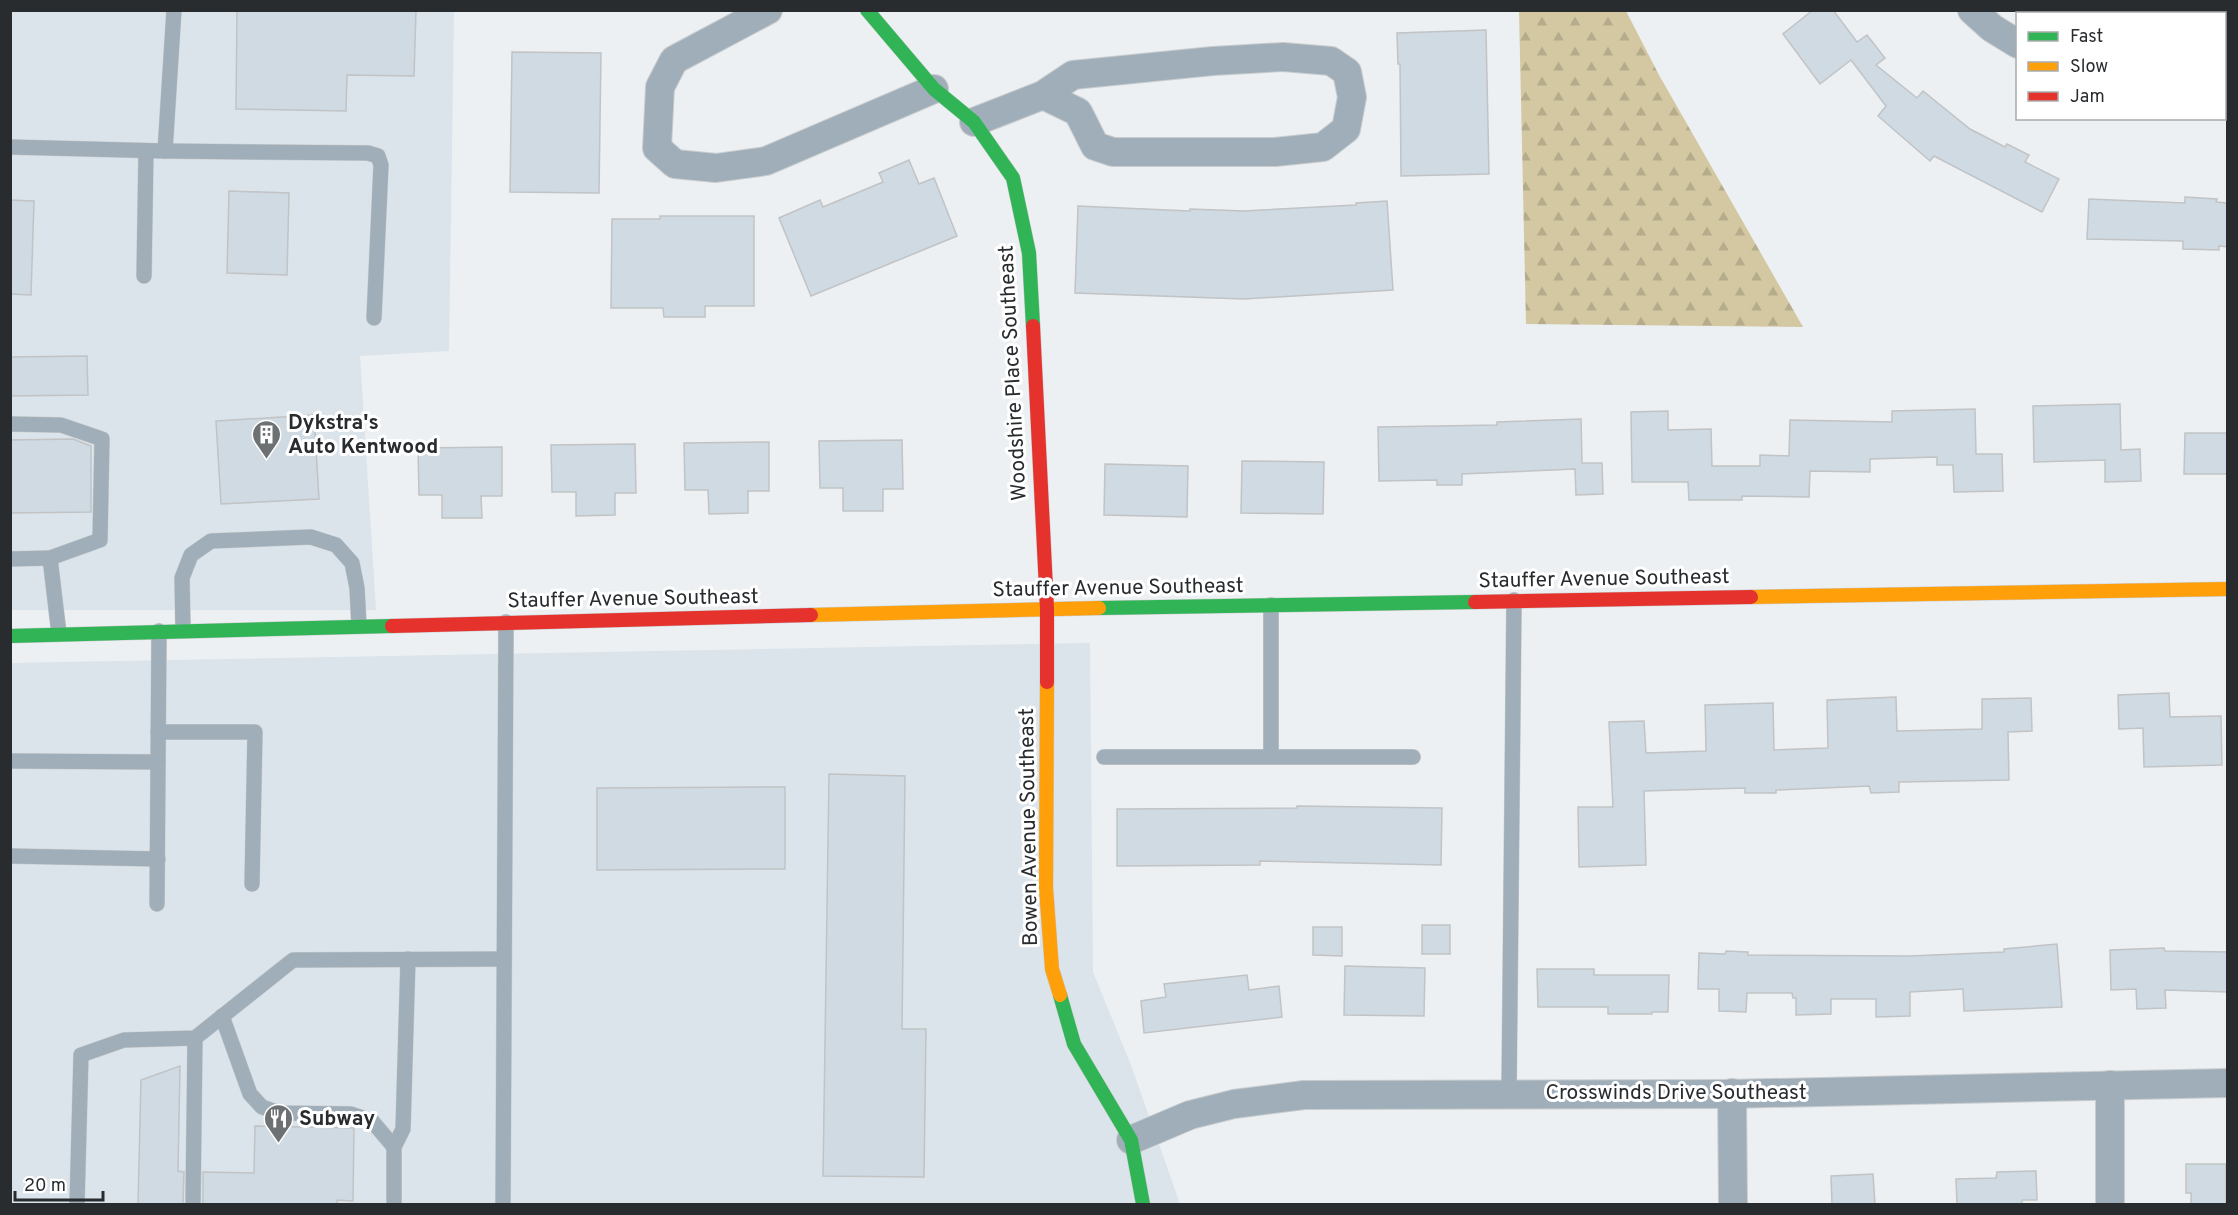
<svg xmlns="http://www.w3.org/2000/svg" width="2238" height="1215" font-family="Overpass,sans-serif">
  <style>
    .built { fill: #dbe4ea }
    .forest { fill: url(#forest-firs) }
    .building { fill: #cfdae3; stroke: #c1c3c5; stroke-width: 1.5 }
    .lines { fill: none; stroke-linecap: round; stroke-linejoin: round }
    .lane-casing { stroke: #cacdcf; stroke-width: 16 }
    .street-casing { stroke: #cacdcf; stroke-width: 30 }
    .fast-casing { stroke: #cacdcf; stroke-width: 15 }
    .slow-casing { stroke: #cacdcf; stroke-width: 15 }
    .jam-casing { stroke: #cacdcf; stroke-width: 15 }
    .lane { stroke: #9faeb8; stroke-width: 15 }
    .street { stroke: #9faeb8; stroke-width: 28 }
    .fast { stroke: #30b455; stroke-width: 14 }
    .slow { stroke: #ff9f0a; stroke-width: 14 }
    .jam { stroke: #e5322d; stroke-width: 14 }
    .labels { text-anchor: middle; stroke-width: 6; stroke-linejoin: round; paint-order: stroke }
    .street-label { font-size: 21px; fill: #292c2e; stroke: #fff }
    .poi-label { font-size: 21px; font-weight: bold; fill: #292c2e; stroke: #fff; text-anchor: start }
  </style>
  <defs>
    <pattern id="forest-firs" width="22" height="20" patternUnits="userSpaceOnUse" patternTransform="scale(1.5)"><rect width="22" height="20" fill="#d3c8a2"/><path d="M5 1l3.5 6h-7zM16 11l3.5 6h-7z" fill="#b5ac8c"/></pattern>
  </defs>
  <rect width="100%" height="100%" fill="#ecf0f3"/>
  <g class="built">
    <polygon points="11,11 454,11 449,351 360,356 376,610 11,610"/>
    <polygon points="1090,643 1093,972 1131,1065 1180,1204 11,1204 10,663"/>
  </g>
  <polygon class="forest" points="1519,11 1626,11 1659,75 1803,327 1526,324"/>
  <g class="building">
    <polygon points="237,10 416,10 414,76 347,75 346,111 236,109"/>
    <polygon points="1813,10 1833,10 1857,42 1867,35 1885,58 1876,65 1917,98 1923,91 1970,129 2005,147 2007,144 2029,155 2025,162 2059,179 2042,212 1934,156 1930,161 1878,116 1886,106 1851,60 1820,84 1783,34"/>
    <polygon points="1486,30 1489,174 1401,176 1400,64 1398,64 1397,33"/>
    <polygon points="512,52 601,53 599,193 510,192"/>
    <polygon points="909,160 919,184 934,178 957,236 811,296 779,218 820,200 823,207 883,182 879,173"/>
    <polygon points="229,191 289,193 287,275 227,273"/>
    <polygon points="2185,197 2217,199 2216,202 2228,203 2228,247 2219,246 2219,250 2183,249 2183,241 2087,239 2089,199 2185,203"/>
    <polygon points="10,200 34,201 31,295 10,294"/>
    <polygon points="1387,201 1393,290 1244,299 1075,293 1078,206 1190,211 1190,209 1244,211 1356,205 1356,203"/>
    <polygon points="660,216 754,216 754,306 705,306 705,317 664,317 663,308 611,308 612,219 660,219"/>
    <polygon points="87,356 88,395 10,396 10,357"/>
    <polygon points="2120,404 2121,450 2140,449 2141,481 2105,482 2105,460 2034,462 2033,406"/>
    <polygon points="1975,409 1976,454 2002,454 2003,491 1954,492 1953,465 1937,465 1937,457 1870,459 1870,472 1810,471 1809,497 1742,496 1742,500 1689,500 1688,482 1632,482 1631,412 1668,411 1668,430 1711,429 1712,466 1760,466 1760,455 1789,456 1790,420 1892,422 1892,411"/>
    <polygon points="314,415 319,499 221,504 216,421"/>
    <polygon points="1581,419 1582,463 1602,463 1603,494 1576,495 1575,469 1462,474 1462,485 1437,485 1437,480 1379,481 1378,427 1497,425 1497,422"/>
    <polygon points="2185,433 2228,433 2228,474 2184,474"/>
    <polygon points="73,439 91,446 91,512 10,513 10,440"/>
    <polygon points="902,440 903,489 883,489 883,511 843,511 843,488 820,488 819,441"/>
    <polygon points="769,442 769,491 748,491 748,513 709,514 708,490 685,490 684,443"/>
    <polygon points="635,444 636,493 615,493 615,515 576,516 576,492 552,492 551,445"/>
    <polygon points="502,447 502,496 481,496 482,518 442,518 442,495 419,495 418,448"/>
    <polygon points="1242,461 1324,462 1323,514 1241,513"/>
    <polygon points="1105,464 1188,466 1187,517 1104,515"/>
    <polygon points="2169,693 2170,717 2221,716 2222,765 2144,767 2143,728 2119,729 2118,695"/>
    <polygon points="1896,697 1897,731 1982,729 1982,699 2031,698 2032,731 2008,732 2009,780 1899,782 1899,792 1871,793 1869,786 1776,790 1776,793 1745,793 1745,788 1644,791 1646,865 1579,867 1578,807 1613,807 1609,722 1644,721 1646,753 1706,751 1705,705 1773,703 1774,750 1828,748 1827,700"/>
    <polygon points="829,774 905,776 902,1029 926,1029 924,1177 823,1176"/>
    <polygon points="785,787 785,869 597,870 597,788"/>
    <polygon points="1297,806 1442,808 1441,865 1260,861 1260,865 1117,866 1117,809 1297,808"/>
    <rect x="1422" y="925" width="28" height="29"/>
    <polygon points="1313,927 1342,927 1342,956 1313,955"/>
    <polygon points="2057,944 2062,1007 1964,1011 1963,989 1910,992 1910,1016 1876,1017 1876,999 1831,999 1831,1014 1796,1015 1796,998 1793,998 1792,993 1747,993 1746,1012 1719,1011 1719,989 1698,989 1699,953 1725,954 1726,951 1748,952 1748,955 1910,956 2004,952 2004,949"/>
    <polygon points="2164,948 2165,951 2228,952 2228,992 2165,990 2166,1008 2137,1009 2136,989 2111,990 2110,950"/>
    <polygon points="1345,966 1425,968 1424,1016 1344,1015"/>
    <polygon points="1537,969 1594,969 1594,975 1669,975 1668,1012 1652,1012 1652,1014 1608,1014 1608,1007 1538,1007"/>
    <polygon points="1247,975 1249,990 1279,986 1282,1017 1144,1033 1141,1001 1166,997 1164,984"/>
    <polygon points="180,1066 178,1171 184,1172 183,1204 138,1204 141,1080"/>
    <polygon points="255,1126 354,1128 353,1201 337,1200 337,1204 203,1204 203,1172 254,1173"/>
    <polygon points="2186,1164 2226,1164 2226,1204 2191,1204 2191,1193 2186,1193"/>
    <polygon points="2036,1171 2037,1200 2022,1200 2022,1204 1957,1204 1956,1179 1996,1178 1997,1172"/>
    <polygon points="1873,1174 1875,1204 1832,1204 1831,1176"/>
  </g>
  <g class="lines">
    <defs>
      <g id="lane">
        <polyline points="10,147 165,151 174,10"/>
        <polyline points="165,151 368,153 378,156 381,165 374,318"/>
        <polyline points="144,276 146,151"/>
        <polyline points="10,424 61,425 102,439 100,540 50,558"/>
        <polyline points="10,559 50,558 59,634"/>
        <polyline points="183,630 182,578 191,555 211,541 311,537 336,545 352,563 357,588 359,626"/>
        <polyline points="158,732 255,732 252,884"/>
        <polyline points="1271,756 1271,605"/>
        <polyline points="1104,757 1413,757"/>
        <polyline points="10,761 158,762"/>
        <polyline points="10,856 158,859"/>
        <polyline points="157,904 159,631"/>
        <polyline points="222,1016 250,1094 262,1107 280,1113 351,1114 372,1121 394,1147"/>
        <polyline points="1509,1094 1514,600"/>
        <polyline points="77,1204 81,1055 124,1040 195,1038 293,960 504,959"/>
        <polyline points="193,1204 195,1038"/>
        <polyline points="394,1204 394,1147 403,1129 408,959"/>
        <polyline points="503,1204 506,622"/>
      </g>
      <g id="street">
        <polyline points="768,10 674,60 660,87 657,148 675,164 716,168 766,161 934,89"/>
        <polyline points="1972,10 1992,28 2018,44"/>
        <polyline points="2224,103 2228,104"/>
        <polyline points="974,122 1043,95 1073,75 1213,61 1283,57 1331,61 1347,72 1352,97 1346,129 1323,147 1275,152 1113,152 1095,146 1078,112 1043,95"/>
        <polyline points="1732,1093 1733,1204"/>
        <polyline points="1131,1140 1190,1115 1234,1104 1304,1095 1728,1094 2228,1083"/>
        <polyline points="2110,1204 2110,1085"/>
      </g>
      <g id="fast">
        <polyline points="867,10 934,89 974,122 1013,178 1029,253 1033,326"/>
        <polyline points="1099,608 1475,602"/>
        <polyline points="10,636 392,626"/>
        <polyline points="1060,995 1074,1044 1131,1140 1143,1204"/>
      </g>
      <g id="slow">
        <polyline points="1751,597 2228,589"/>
        <polyline points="811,615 1099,608"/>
        <polyline points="1047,682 1046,888 1052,969 1060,995"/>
      </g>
      <g id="jam">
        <polyline points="1033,326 1047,609 1047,682"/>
        <polyline points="1475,602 1751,597"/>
        <polyline points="392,626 811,615"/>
      </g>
    </defs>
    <use href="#lane" class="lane-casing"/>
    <use href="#street" class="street-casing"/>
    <use href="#fast" class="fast-casing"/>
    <use href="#slow" class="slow-casing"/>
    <use href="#jam" class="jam-casing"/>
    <use href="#lane" class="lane"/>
    <use href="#street" class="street"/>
    <use href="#fast" class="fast"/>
    <use href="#slow" class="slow"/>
    <use href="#jam" class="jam"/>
  </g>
  <defs>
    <symbol id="building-pin" viewBox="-11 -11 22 30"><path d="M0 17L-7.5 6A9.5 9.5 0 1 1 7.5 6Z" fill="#6d7173" stroke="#fff"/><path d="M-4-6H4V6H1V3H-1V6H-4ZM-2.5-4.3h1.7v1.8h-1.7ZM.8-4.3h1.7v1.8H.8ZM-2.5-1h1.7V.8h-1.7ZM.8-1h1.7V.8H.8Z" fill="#fff"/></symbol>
    <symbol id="restaurant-pin" viewBox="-11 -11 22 30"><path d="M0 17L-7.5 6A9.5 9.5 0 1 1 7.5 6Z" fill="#6d7173" stroke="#fff"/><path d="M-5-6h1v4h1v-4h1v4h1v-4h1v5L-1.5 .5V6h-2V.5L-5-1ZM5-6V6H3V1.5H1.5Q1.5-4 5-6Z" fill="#fff"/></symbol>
  </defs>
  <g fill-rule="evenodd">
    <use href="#building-pin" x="250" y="418" width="33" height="45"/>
    <use href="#restaurant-pin" x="262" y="1102" width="33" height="45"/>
  </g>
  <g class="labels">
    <g class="street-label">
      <text transform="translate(1012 373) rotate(-93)" y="7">Woodshire Place Southeast</text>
      <text transform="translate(1604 578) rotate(-1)" y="7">Stauffer Avenue Southeast</text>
      <text transform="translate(1118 587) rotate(-1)" y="7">Stauffer Avenue Southeast</text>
      <text transform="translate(633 598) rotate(-1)" y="7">Stauffer Avenue Southeast</text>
      <text transform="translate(1028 827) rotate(-91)" y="7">Bowen Avenue Southeast</text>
      <text x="1676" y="1099">Crosswinds Drive Southeast</text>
    </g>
    <g class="poi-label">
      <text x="288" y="429">Dykstra's<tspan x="288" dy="24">Auto Kentwood</tspan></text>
      <text x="299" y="1125">Subway</text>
    </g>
  </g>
  <rect width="2238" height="1215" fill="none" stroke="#292c2e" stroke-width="24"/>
  <rect x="2016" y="12" width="210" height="108" fill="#ffffff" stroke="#a9abab" stroke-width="1.5"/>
  <rect x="2028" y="32" width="30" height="9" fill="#30b455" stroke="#a9abab" stroke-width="1.5"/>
  <text x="2070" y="42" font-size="18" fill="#292c2e">Fast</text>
  <rect x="2028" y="62" width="30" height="9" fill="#ff9f0a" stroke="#a9abab" stroke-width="1.5"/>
  <text x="2070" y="72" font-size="18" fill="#292c2e">Slow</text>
  <rect x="2028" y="92" width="30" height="9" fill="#e5322d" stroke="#a9abab" stroke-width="1.5"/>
  <text x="2070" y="102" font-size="18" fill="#292c2e">Jam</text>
  <path d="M15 1191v9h88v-9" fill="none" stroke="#292c2e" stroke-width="3"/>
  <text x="24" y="1191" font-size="18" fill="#292c2e" stroke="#ffffff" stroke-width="4.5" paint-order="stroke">20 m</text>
</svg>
